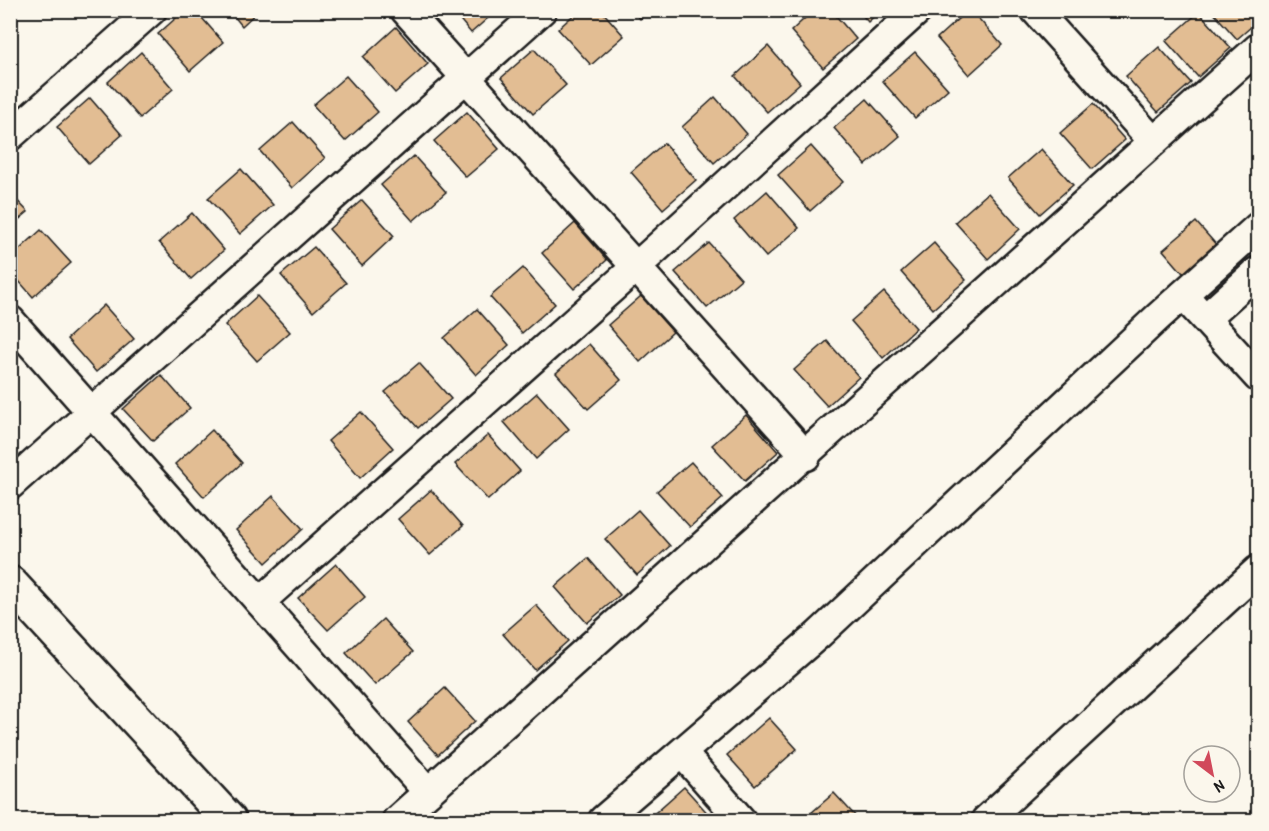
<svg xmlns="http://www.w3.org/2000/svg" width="1269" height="831" font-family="'Patrick Hand',sans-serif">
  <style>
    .building { fill: #e2bd93; stroke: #1c1c1c; stroke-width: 1.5 }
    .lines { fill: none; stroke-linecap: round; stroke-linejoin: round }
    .minor-casing { stroke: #1c1c1c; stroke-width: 33 }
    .major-casing { stroke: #1c1c1c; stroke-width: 38 }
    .minor { stroke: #fbf7ec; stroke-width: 28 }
    .major { stroke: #fbf7ec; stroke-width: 33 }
  </style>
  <rect width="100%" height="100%" fill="#fbf7ec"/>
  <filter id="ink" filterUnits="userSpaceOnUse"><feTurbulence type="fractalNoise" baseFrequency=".0167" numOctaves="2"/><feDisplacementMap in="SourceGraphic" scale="12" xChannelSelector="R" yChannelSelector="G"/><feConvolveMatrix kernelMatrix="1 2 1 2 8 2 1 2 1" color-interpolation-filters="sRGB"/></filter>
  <g filter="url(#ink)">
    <g class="building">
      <polygon points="185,10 195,10 223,42 190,71 158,34"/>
      <polygon points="229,10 259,10 242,26"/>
      <polygon points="452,10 497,10 471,33"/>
      <polygon points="579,10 601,10 624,36 591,65 558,29"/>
      <polygon points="633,10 650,10 640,19"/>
      <polygon points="814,10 831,10 856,39 823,68 791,31"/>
      <polygon points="858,10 881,10 868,22"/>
      <polygon points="968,10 971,10 1002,45 969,75 937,38"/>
      <polygon points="1211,10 1258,10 1258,21 1237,39"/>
      <polygon points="1199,12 1231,48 1198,77 1166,41"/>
      <polygon points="396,27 428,64 395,93 363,57"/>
      <polygon points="768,46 800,83 767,112 735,76"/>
      <polygon points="1159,47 1191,83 1158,112 1126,76"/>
      <polygon points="534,49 566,85 533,114 501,78"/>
      <polygon points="141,52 173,89 140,118 108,82"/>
      <polygon points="915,52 948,89 915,118 882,81"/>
      <polygon points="346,76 378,112 345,141 313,105"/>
      <polygon points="715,97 747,134 714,163 682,127"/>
      <polygon points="90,98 122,135 89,164 57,127"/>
      <polygon points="867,99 900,136 866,165 834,128"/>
      <polygon points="1093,104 1125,140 1092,169 1060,133"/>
      <polygon points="467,112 499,149 466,177 434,141"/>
      <polygon points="293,122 325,158 292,188 260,151"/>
      <polygon points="664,143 696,180 663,209 631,172"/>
      <polygon points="811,146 843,182 810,211 778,175"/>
      <polygon points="1041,149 1073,185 1040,214 1008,178"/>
      <polygon points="414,156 446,192 413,221 381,185"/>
      <polygon points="241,169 273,205 240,234 208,198"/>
      <polygon points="767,191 799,228 766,257 734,220"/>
      <polygon points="10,193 28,212 10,227"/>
      <polygon points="988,193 1020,229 988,259 955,222"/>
      <polygon points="362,200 394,236 362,266 329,229"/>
      <polygon points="192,213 224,250 191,279 159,242"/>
      <polygon points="1196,222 1228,258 1195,287 1163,250"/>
      <polygon points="575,223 607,260 574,289 542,253"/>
      <polygon points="41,230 71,263 33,297 10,271 10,258"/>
      <polygon points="709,243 741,279 707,308 675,272"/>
      <polygon points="934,243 966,280 933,309 901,272"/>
      <polygon points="314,247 346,283 313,312 281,275"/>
      <polygon points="523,268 555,304 522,333 490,297"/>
      <polygon points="884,292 916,328 883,358 851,321"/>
      <polygon points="257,296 290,332 257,361 225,325"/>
      <polygon points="641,296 673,332 640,362 608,325"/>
      <polygon points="104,305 134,339 96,372 67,339"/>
      <polygon points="477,309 509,345 476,375 444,338"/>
      <polygon points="827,341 859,377 827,406 794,370"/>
      <polygon points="589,344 621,380 588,409 556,373"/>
      <polygon points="419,363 451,399 418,428 385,392"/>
      <polygon points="161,375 190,408 153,441 123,409"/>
      <polygon points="537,393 569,429 536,459 504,422"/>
      <polygon points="361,412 393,448 360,478 328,441"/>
      <polygon points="746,415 778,452 745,481 712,445"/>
      <polygon points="212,430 242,463 204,497 175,464"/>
      <polygon points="488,435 520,471 488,500 455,464"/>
      <polygon points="691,462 723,498 690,527 657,491"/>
      <polygon points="431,490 463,526 430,555 398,519"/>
      <polygon points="273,496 303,529 266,563 236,530"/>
      <polygon points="638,510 670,546 637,575 605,539"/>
      <polygon points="588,558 620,595 587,623 555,587"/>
      <polygon points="336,564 365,597 328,630 298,598"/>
      <polygon points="536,605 568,641 535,670 503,634"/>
      <polygon points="383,619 413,652 375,685 346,653"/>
      <polygon points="445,688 475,721 438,755 408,722"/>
      <polygon points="769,718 797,749 755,786 727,755"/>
      <polygon points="684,787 712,818 709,820 647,820"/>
      <polygon points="834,793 859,820 803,820"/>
    </g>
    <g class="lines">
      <defs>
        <g id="minor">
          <polyline points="405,10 806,456"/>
          <polyline points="1035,10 1153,141"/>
          <polyline points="10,136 152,10"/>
          <polyline points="1183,295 1258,377"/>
          <polyline points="1206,318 1258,271"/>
          <polyline points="10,320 428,792"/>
          <polyline points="10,485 542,10"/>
          <polyline points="260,602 636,267 918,10"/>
          <polyline points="682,753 741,820"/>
          <polyline points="397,820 1258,48"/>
          <polyline points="603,820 818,635 1158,317 1258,227"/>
          <polyline points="986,820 1258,570"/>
        </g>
        <polyline id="major" points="10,583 229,820"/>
      </defs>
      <use href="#minor" class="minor-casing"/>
      <use href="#major" class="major-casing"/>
      <use href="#minor" class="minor"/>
      <use href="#major" class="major"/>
    </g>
  </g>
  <rect width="1269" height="831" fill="none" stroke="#fbf7ec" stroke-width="36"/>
  <rect x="18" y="18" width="1233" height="795" fill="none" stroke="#1c1c1c" stroke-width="2" filter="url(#ink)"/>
  <g transform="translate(1212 774) rotate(148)"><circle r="28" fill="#fbf7ec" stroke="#a29f99" stroke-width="1.5"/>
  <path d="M0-4.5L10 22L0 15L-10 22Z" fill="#d1495b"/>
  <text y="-9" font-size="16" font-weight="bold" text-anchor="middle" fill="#1c1c1c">N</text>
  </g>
</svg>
